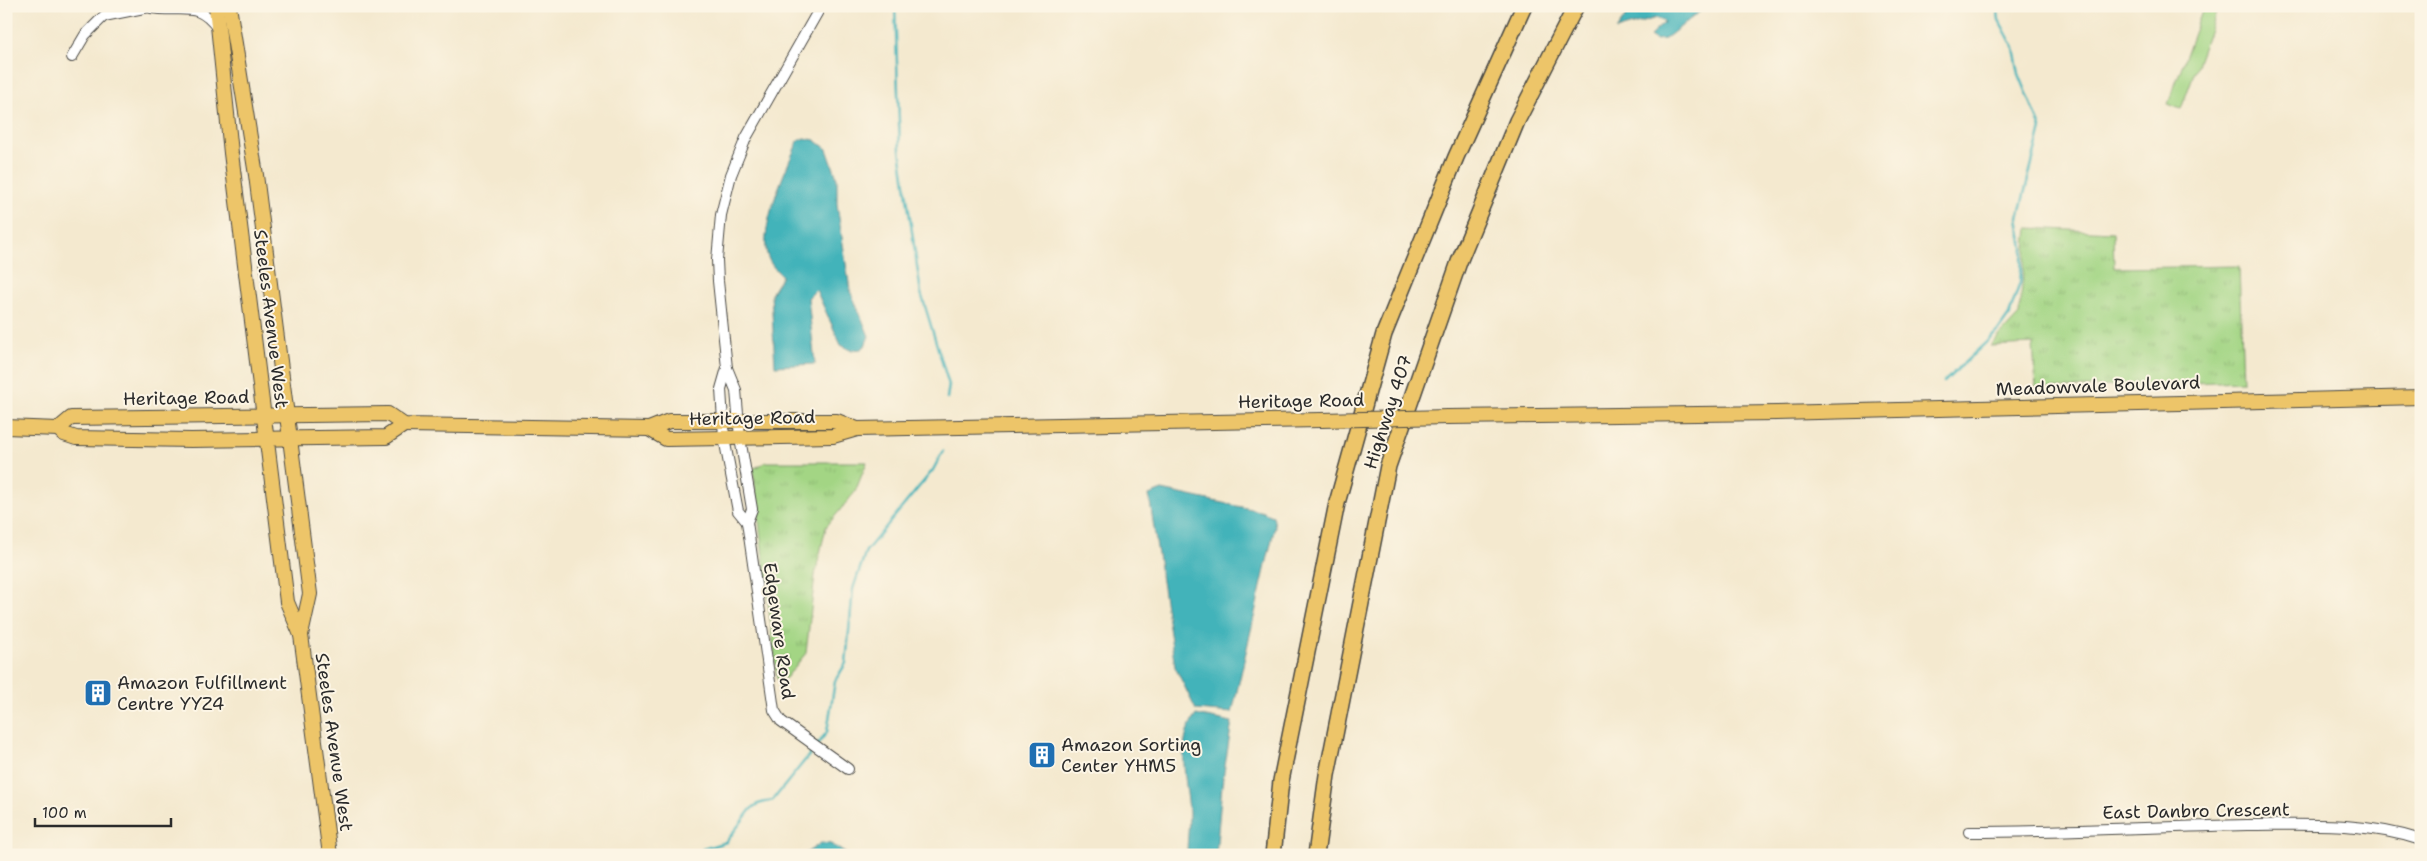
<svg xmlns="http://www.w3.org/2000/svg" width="2427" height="861" font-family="'Shantell Sans',sans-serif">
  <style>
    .park { fill: url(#park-tufts); stroke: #678058 }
    .pitch { fill: #a3d584; stroke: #678058 }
    .water { fill: #43b3ba; stroke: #376f72 }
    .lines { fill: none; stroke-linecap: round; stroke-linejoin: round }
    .stream { stroke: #43b3ba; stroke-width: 2.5 }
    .minor-casing { stroke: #494844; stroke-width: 12 }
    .major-casing { stroke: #494844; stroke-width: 16 }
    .highway-casing { stroke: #494844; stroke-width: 18 }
    .minor { stroke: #fff; stroke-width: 10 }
    .major { stroke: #edc569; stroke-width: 14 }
    .highway { stroke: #edc569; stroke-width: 15 }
    .major-bridge-casing { stroke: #494844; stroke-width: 16; stroke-linecap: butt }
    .major-bridge { stroke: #edc569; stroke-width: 14 }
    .labels { text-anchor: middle; stroke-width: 4; stroke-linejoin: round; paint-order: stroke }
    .street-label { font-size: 18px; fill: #2b2b2b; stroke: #fcf5e5 }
    .poi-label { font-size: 18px; fill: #2b2b2b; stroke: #fcf5e5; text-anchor: start }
  </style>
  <defs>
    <pattern id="park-tufts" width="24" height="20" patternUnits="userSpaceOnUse" patternTransform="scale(1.25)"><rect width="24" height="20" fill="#a3d584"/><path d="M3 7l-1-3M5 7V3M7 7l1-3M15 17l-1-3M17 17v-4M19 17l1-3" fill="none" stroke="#8cb772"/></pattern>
  </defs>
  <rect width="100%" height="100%" fill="#fcf5e5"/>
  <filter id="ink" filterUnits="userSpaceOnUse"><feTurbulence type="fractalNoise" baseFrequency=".02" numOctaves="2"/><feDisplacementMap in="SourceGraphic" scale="10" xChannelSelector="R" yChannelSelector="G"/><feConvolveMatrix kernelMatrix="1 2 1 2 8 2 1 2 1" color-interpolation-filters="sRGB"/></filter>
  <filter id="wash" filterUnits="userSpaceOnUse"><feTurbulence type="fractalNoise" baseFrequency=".0096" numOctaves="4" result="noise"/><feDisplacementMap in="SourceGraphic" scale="20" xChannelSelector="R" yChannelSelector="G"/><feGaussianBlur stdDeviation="1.12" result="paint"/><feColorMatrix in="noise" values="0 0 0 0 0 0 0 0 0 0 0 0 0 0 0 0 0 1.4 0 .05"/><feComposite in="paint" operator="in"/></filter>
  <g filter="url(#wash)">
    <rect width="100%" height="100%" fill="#f4e9cf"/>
    <g class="park">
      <polygon points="2028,228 2113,232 2114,268 2239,266 2243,381 2036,389 2033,344 1990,346 2019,315"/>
      <polygon points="766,462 867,462 855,492 826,527 815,575 806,653 786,678 777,679 753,469"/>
    </g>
    <polygon class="pitch" points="2204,6 2217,10 2181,109 2168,104"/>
    <g class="water">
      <polygon points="1633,6 1707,6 1665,39 1656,40 1650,36 1665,22 1656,18 1616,30"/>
      <path d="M804 138 815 140 827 149 837 178V204L850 290 869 336 865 346 861 349 850 350 841 345 816 290 808 298 815 364 775 366 771 294 782 276C778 272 773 267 770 262 754 235 787 168 798 141Z"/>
      <polygon points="1162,490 1260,511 1273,516 1275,526 1232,713 1196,710 1175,667 1149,495"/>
      <path d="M1196 715 1232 722 1222 785 1216 855H1187C1187 841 1189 826 1189 812 1187 782 1175 741 1196 715Z"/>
      <polygon points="821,843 831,844 848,855 803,855"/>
    </g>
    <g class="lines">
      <g class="stream">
        <polyline points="895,6 900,150 921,293 949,385 947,398"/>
        <polyline points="1944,382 1997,332 2009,315 2020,283 2023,248 2018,218 2041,128 2019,74 2014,48 1999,20 1997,6"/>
        <polyline points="817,745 827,732 835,681 846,663 853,589 866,551 933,470 943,451"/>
        <polyline points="698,855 703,849 726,842 751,809 758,804 773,800 814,749"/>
      </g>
    </g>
  </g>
  <g filter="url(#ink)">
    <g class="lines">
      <defs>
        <g id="minor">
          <polyline points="821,6 746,138 731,175 721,215 717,260 718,281 727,368 736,390 740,438 752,509 747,522 774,710 781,721 848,769"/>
          <path d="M151 8C183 13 198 0 218 29"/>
          <polyline points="72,57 85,35 104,16 154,6"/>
          <polyline points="727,368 721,389 724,438 738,511 747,522"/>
          <path d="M1969 832C2062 832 2155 827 2247 825 2304 825 2366 821 2421 840"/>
        </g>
        <g id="major">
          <polyline points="216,6 231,153 287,602 301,635 330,855"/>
          <polyline points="229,6 256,175 310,594 301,635"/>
          <polyline points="1448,417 1777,413 2421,397"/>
          <polyline points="6,427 58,429 64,434 76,438 191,440 386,437 404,425"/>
          <polyline points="58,429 71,418 388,414 404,425 649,429 669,421 837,421 857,429"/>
          <polyline points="649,429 666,439 833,436 857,429 1321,420"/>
        </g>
        <g id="highway">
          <polyline points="1273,855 1281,781 1337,503 1384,334 1456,157 1524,6"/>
          <polyline points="1316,855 1327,775 1388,466 1459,262 1517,121 1576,6"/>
        </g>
      </defs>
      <use href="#minor" class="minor-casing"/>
      <use href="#major" class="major-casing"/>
      <use href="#highway" class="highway-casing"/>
      <use href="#minor" class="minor"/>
      <use href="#major" class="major"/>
      <use href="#highway" class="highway"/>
      <defs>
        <polyline id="major-bridge" points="1321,420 1448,417"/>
      </defs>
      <use href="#major-bridge" class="major-bridge-casing"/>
      <use href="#major-bridge" class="major-bridge"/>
    </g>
  </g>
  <defs>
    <symbol id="building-square" viewBox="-11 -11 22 22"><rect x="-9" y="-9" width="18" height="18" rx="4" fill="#1f6fb2" stroke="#fcf5e5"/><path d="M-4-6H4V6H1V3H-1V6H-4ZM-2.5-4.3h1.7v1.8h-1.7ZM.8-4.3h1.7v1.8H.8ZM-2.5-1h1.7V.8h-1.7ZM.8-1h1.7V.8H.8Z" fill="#fff"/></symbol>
  </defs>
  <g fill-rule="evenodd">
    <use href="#building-square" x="82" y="677" width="32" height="32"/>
    <use href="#building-square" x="1026" y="739" width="32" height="32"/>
  </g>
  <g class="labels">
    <g class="street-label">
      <text transform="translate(271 319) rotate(83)" y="6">Steeles Avenue West</text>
      <text transform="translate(2098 386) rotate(-2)" y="6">Meadowvale Boulevard</text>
      <text transform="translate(186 398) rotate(-1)" y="6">Heritage Road</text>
      <text transform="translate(1301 401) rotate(-1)" y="6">Heritage Road</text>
      <text transform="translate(1388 412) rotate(-72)" y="6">Highway 407</text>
      <text transform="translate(752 418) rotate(-1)" y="6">Heritage Road</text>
      <text transform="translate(779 631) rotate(82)" y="6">Edgeware Road</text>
      <text transform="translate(334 742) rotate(82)" y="6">Steeles Avenue West</text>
      <text transform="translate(2196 811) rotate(-1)" y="6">East Danbro Crescent</text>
    </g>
    <g class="poi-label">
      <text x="117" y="689">Amazon Fulfillment<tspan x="117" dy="21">Centre YYZ4</tspan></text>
      <text x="1061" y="751">Amazon Sorting<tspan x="1061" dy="21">Center YHM5</tspan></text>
    </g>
  </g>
  <rect width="2427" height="861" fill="none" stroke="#fcf5e5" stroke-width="25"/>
  <path d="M35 818v8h136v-8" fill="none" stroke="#2b2b2b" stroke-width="2.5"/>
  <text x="42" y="818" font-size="15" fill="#2b2b2b" stroke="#fcf5e5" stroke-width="4" paint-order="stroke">100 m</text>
</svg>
